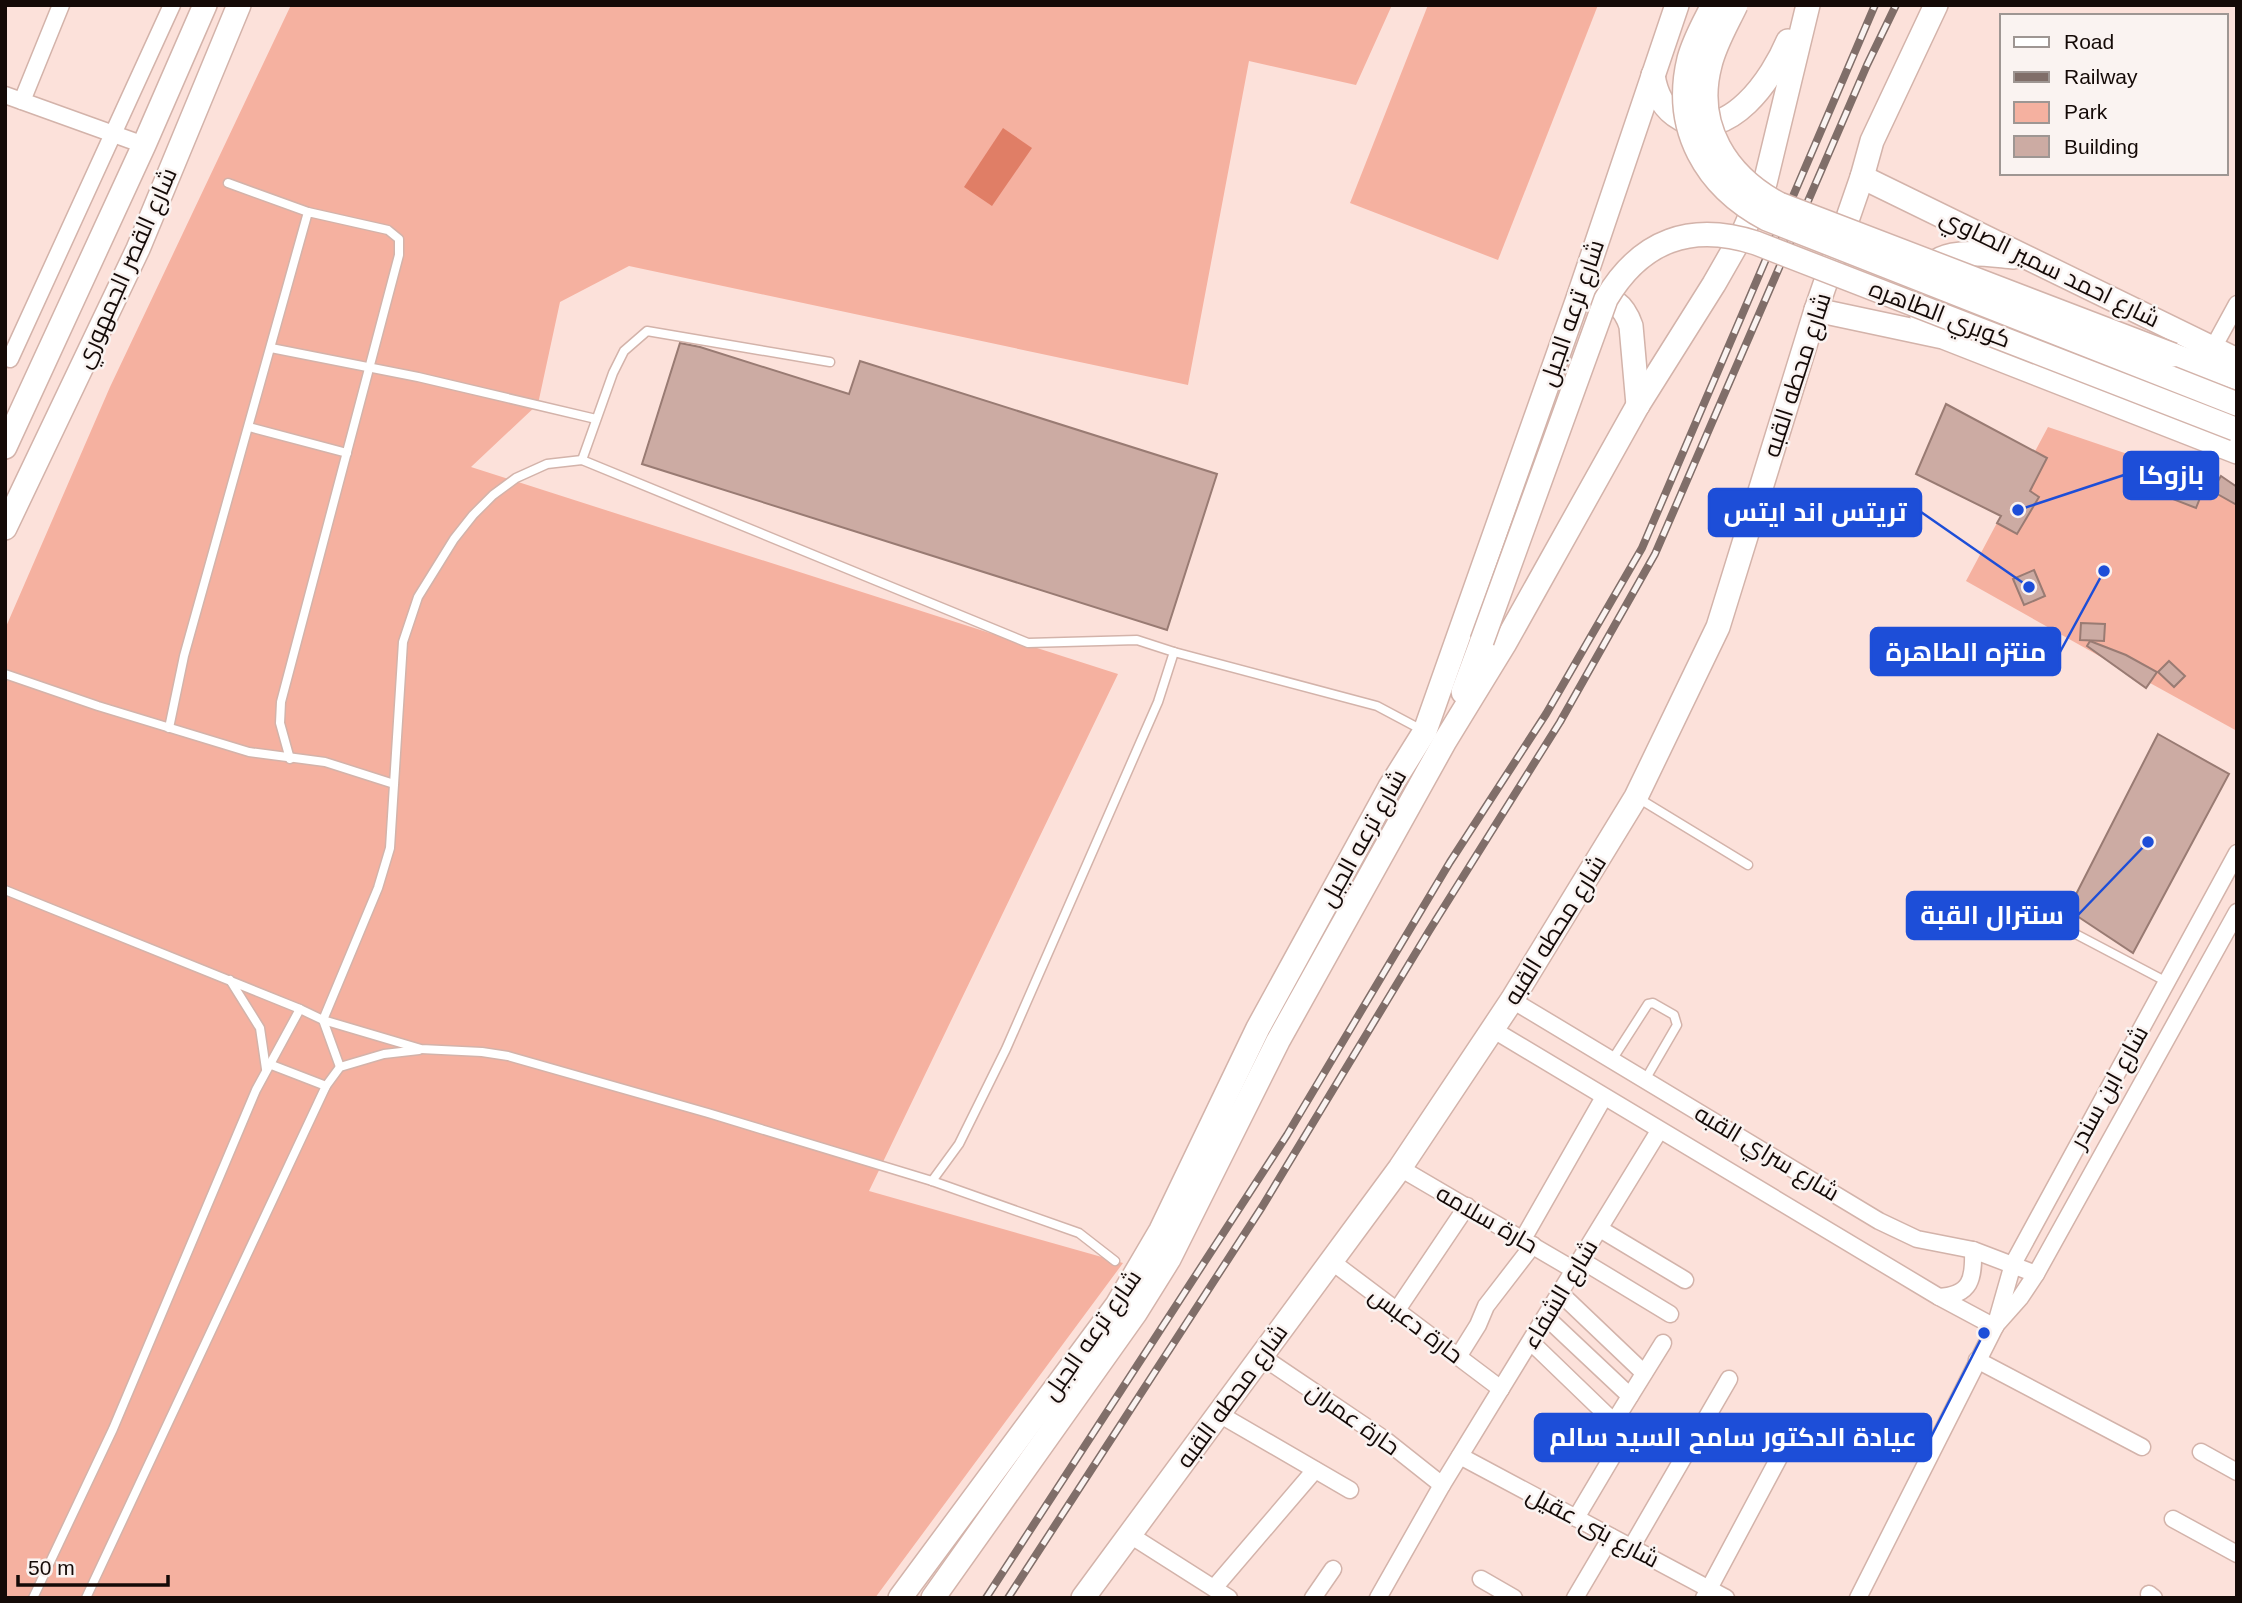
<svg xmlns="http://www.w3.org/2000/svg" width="2242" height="1603" font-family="Helvetica,Cairo,sans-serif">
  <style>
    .green { fill: #f5b1a0 }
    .water { fill: #e07e66 }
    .building { fill: #ccaba3; stroke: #997b73; stroke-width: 2 }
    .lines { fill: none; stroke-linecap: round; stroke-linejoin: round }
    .lane-casing { stroke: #d3b3aa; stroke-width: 11 }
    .street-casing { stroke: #d3b3aa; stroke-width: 19 }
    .secondary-casing { stroke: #d3b3aa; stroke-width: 26 }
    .lane { stroke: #fff; stroke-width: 8 }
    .street { stroke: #fff; stroke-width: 16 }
    .secondary { stroke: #fff; stroke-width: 23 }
    .rail-casing { stroke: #806e69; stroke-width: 8 }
    .rail { stroke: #faf3f1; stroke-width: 5; stroke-dasharray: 16; stroke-linecap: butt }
    .secondary-bridge-casing { stroke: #d3b3aa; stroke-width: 26; stroke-linecap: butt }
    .secondary-bridge { stroke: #fff; stroke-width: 23 }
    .labels { text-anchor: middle; stroke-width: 5; stroke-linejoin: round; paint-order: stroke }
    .street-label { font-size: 24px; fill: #140a07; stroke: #faf3f1 }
    .leader { fill: none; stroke: #1d4ed8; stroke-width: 2.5 }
    .callout-dot { fill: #1d4ed8; stroke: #faf3f1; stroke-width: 2.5 }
    .callout { fill: #1d4ed8; stroke: #1d4ed8; stroke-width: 2.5 }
    .callout-label { font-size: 26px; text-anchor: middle; font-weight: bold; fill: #fff }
  </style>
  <rect width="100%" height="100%" fill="#fce1da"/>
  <g class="green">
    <polygon points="291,5 1392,5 1356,85 1249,61 1188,385 629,266 560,302 538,404 471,467 1118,674 869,1191 1123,1263 875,1598 5,1598 5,629 110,387"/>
    <polygon points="1428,5 1598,5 1498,260 1350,203"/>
    <polygon points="2048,427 2216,484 2221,476 2237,487 2237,731 2150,683 2146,688 2110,662 1966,581"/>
  </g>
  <polygon class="water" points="1003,128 1032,148 992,206 964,187"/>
  <g class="building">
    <polygon points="680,343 700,347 849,394 860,361 1217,474 1167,630 642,464"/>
    <polygon points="1946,404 2047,458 2030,491 2039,497 2017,534 1997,523 2001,516 1916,474"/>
    <polygon points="2221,476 2237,487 2237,505 2212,491"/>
    <polygon points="2171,481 2202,493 2196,508 2165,496"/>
    <polygon points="2034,570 2045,596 2024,605 2013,579"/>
    <polygon points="2081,623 2105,624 2104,641 2080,640"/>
    <polygon points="2090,641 2126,655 2157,672 2146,688 2087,646"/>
    <polygon points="2169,661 2185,676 2174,687 2158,672"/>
    <polygon points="2158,734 2229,774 2133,953 2068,910"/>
  </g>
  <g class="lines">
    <defs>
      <g id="lane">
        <polyline points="228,183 308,212"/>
        <polyline points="271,348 418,377 596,419"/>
        <polyline points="249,427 347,453"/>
        <polyline points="582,460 613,373 624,351 647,331 830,362"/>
        <polyline points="1174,652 1377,706 1424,731"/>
        <polyline points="5,674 98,706 249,752 325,762 394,784"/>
        <polyline points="169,728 184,656 308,212 388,230 399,239 399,255 281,702 280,723 290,759"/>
        <polyline points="1638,798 1748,865"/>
        <polyline points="5,890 300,1009 323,1020 421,1049 482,1052 508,1056 708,1113 932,1181 1079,1233 1115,1261"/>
        <polyline points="2049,920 2167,982"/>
        <polyline points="230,980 260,1028 266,1069"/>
        <polyline points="1612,1060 1648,1004 1653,1003 1674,1015 1677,1025 1645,1080"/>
        <polyline points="269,1064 326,1086"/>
        <polyline points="340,1067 323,1020 378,888 390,848 403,642 418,597 454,539 473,515 493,495 516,478 547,464 582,460 1028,643 1137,640 1174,652 1158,702 1006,1049 959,1144 932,1181"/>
        <polyline points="33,1598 113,1429 256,1090 300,1009"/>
        <polyline points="86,1598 326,1086 340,1067 384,1054 419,1050"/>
      </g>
      <g id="street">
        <polyline points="5,95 144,145"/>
        <polyline points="22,101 61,5"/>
        <polyline points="2213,348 2237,304"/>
        <polyline points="10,359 172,5"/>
        <polyline points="1512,1000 1879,1221 1917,1239 1973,1250 2036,1274"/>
        <polyline points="1492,1029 1939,1297 1995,1327"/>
        <polyline points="1400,1168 1574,1270"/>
        <polyline points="1600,1229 1685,1280"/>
        <polyline points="1523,1239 1604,1097"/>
        <polyline points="1581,1260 1670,1314"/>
        <polyline points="1331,1261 1501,1389"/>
        <polyline points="1560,1293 1644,1373"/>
        <path d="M1939 1297C1971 1295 1974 1279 1973 1250"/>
        <polyline points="1397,1310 1467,1206"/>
        <polyline points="1546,1317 1630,1396"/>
        <polyline points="1996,1325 2020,1298 2036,1274 2237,912"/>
        <polyline points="1531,1342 1614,1422 1648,1449"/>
        <polyline points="1261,1356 1384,1439 1442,1485"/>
        <polyline points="1458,1357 1478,1325 1486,1306 1533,1245"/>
        <polyline points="1977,1360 2142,1447"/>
        <polyline points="1219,1414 1350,1490"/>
        <polyline points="1614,1422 1663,1343"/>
        <polyline points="2201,1452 2237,1472"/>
        <polyline points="1460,1456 1726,1598"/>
        <polyline points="1576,1518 1627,1432"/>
        <polyline points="2173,1519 2237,1554"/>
        <polyline points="1130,1535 1229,1598"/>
        <polyline points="1631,1548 1729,1379"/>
        <polyline points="1481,1579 1514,1598"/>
        <polyline points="1214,1588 1315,1470"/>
        <polyline points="2149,1594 2154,1598"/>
        <polyline points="1313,1598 1333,1569"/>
        <polyline points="1378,1598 1442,1485 1659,1131"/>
        <polyline points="1575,1598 1611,1537"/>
        <polyline points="1704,1598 1797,1424"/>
        <polyline points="1858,1598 1995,1327 2013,1264 2237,853"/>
      </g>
      <g id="secondary">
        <path d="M1653 75C1656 94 1663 109 1681 119 1729 144 1773 77 1788 41"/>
        <polyline points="1862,177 2237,360"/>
        <path d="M1589 295C1611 295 1624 305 1631 326L1638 405"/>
        <polyline points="1816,310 1943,337 2237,452"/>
        <path d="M1925 321C1918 310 1916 298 1919 285 1931 243 1981 254 2014 257"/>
        <polyline points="2173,355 2237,378"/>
        <polyline points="5,447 144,145 205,5"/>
        <polyline points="5,528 138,249 239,5"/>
        <polyline points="1463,692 1482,641"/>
        <polyline points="900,1598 1117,1305 1161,1230 1258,1028 1390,787 1425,731 1577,301 1677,5"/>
        <polyline points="933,1598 1136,1312 1169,1259 1278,1041 1445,741 1505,643 1638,405 1714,284 1742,235 1765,183 1808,5"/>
        <polyline points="1083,1598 1400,1168 1512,1000 1636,797 1718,627 1816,310 1862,177 1872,141 1936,5"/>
      </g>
    </defs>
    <use href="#lane" class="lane-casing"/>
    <use href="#street" class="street-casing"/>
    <use href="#secondary" class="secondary-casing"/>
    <use href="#lane" class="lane"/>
    <use href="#street" class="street"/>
    <use href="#secondary" class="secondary"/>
    <defs>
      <g id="rail">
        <polyline points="986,1598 1287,1135 1450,862 1546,714 1642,548 1875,5"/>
        <polyline points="1008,1598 1262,1207 1429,931 1560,722 1655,554 1867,65 1896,5"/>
      </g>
    </defs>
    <use href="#rail" class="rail-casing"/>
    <use href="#rail" class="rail"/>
    <defs>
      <g id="secondary-bridge">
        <path d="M1713 5C1704 23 1694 40 1689 59 1672 129 1706 187 1767 219L2237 404"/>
        <path d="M1736 5C1727 24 1715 44 1710 65 1694 126 1727 176 1779 204L2173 355"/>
        <path d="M1482 641 1606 299C1641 240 1691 222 1756 243L2235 429"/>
      </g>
    </defs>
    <use href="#secondary-bridge" class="secondary-bridge-casing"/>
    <use href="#secondary-bridge" class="secondary-bridge"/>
  </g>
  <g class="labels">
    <g class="street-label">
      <text transform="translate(126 268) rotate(-66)" y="8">شارع القصر الجمهوري</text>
      <text transform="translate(2050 268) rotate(26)" y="8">شارع احمد سمير الصاوي</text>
      <text transform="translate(1572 313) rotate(-71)" y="8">شارع ترعه الجبل</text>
      <text transform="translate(1940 314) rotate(21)" y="8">كوبري الطاهره</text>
      <text transform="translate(1797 375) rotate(-72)" y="8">شارع محطه القبه</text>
      <text transform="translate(1363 838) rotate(-61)" y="8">شارع ترعه الجبل</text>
      <text transform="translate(1555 930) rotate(-58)" y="8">شارع محطه القبه</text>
      <text transform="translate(2109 1087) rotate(-61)" y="8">شارع ابن سندر</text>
      <text transform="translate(1767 1153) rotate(31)" y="8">شارع سراي القبه</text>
      <text transform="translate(1487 1219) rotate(30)" y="8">حارة سلامه</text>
      <text transform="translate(1560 1294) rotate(-59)" y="8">شارع الشفاء</text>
      <text transform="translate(1416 1325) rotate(37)" y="8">حارة دعبس</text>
      <text transform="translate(1092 1335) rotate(-55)" y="8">شارع ترعه الجبل</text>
      <text transform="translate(1232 1396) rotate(-54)" y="8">شارع محطه القبه</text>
      <text transform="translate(1353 1419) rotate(35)" y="8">حارة عمران</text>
      <text transform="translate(1593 1527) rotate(28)" y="8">شارع بنى عقيل</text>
    </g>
  </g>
  <path class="leader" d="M2018 510L2124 475M2029 587L1921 512M2104 571L2060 652M2148 842L2078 915M1984 1333L1931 1437"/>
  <g class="callout-dot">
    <circle cx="2018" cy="510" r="7"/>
    <circle cx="2029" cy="587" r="7"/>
    <circle cx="2104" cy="571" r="7"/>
    <circle cx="2148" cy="842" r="7"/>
    <circle cx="1984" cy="1333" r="7"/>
  </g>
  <g class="callout">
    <rect x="2124" y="452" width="94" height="47" rx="7"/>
    <rect x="1709" y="489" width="212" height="47" rx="7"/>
    <rect x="1871" y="628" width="189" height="47" rx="7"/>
    <rect x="1907" y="892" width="171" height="47" rx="7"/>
    <rect x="1535" y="1414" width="396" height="47" rx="7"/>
  </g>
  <g class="callout-label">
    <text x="2171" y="484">بازوكا</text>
    <text x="1815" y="521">تريتس اند ايتس</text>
    <text x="1966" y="661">منتزه الطاهرة</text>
    <text x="1992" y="924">سنترال القبة</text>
    <text x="1733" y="1446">عيادة الدكتور سامح السيد سالم</text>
  </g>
  <rect width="2242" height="1603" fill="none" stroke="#140a07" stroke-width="14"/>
  <rect x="2000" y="14" width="228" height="161" fill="#faf3f1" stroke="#9e9693" stroke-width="2"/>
  <rect x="2014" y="37" width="35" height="10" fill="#ffffff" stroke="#9e9693" stroke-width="2"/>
  <text x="2064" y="49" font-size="21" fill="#140a07">Road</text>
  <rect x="2014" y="72" width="35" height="10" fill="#806e69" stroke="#9e9693" stroke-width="2"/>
  <text x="2064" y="84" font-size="21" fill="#140a07">Railway</text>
  <rect x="2014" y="102" width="35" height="21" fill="#f5b1a0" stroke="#9e9693" stroke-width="2"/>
  <text x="2064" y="119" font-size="21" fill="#140a07">Park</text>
  <rect x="2014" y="136" width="35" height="21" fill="#ccaba3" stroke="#9e9693" stroke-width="2"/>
  <text x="2064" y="154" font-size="21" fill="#140a07">Building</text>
  <path d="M18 1575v10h150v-10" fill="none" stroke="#140a07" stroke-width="3.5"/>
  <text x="28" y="1575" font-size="21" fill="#140a07" stroke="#faf3f1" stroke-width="5" paint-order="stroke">50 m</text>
</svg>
